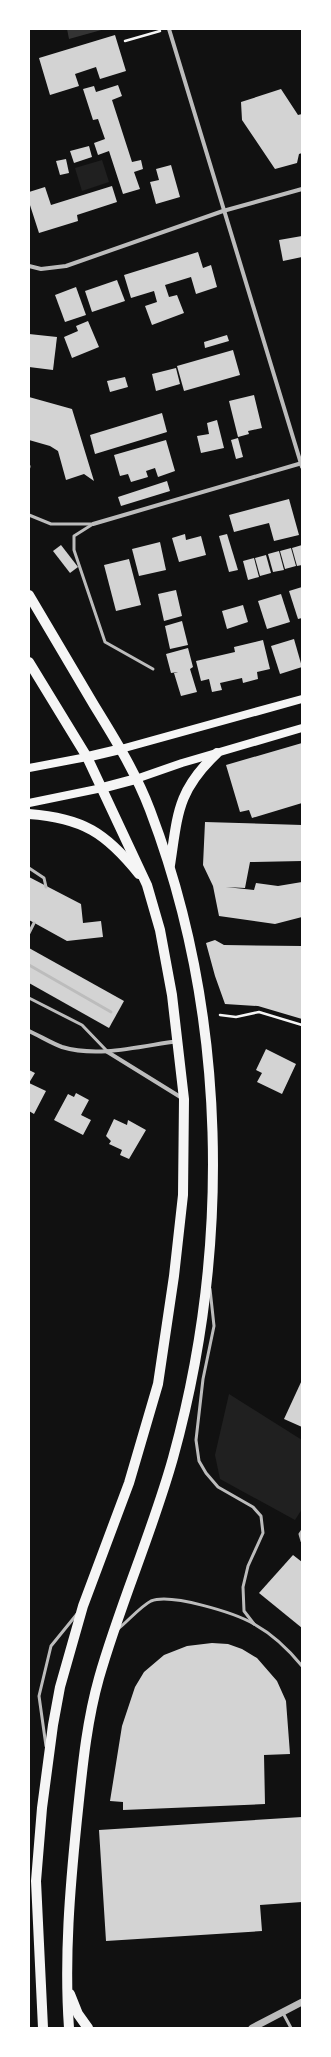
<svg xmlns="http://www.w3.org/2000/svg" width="331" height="2057" font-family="'Source Sans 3',sans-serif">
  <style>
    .green { fill: #202020 }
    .water { fill: #333 }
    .building { fill: #d3d3d3 }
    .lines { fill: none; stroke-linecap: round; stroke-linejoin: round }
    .path { stroke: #f5f5f5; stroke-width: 2.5 }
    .service { stroke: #bcbcbc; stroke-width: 3 }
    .minor { stroke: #bcbcbc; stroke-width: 4 }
    .tertiary { stroke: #bcbcbc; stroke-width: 7 }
    .secondary { stroke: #f5f5f5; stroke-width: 8 }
    .primary { stroke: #f5f5f5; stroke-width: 10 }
  </style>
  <rect width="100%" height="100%" fill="#111"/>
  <g class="green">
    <polygon points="102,160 109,182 82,191 75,168"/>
    <polygon points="229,1394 302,1440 302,1509 295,1520 220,1479 215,1455"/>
  </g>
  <polygon class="water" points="67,29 105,29 69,39"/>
  <g class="building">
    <polygon points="115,35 126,71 100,79 96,67 75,74 79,86 50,95 39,58"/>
    <polygon points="118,85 122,96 112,100 132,162 141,160 143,169 134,172 140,189 123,194 109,151 98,155 94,143 105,139 98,119 93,120 83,89 94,86 96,92"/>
    <polygon points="281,89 298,115 302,114 302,153 299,154 297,163 275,169 242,120 241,102"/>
    <polygon points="89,146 92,157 74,163 70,151"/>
    <polygon points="66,159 69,173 60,175 56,161"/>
    <polygon points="171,165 180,197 156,204 150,182 159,180 156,169"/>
    <polygon points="112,186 117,202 77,215 78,221 39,233 29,202 29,192 45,187 51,205"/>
    <polygon points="302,236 302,257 283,261 279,240"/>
    <polygon points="198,252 203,268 211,265 217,287 196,294 191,277 165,285 169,297 177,295 184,313 152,325 145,306 157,302 154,291 131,298 124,275"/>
    <polygon points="117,280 125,301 92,312 85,291"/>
    <polygon points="76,287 86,315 65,322 55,295"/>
    <polygon points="88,321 99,347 72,358 64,337 78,331 76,326"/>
    <polygon points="29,334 57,337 53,370 29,367"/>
    <polygon points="227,335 229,341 205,348 204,342"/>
    <polygon points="233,350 240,375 184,391 177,366"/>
    <polygon points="176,368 180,384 156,391 152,374"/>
    <polygon points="125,377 128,387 110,392 107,381"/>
    <polygon points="254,395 262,428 248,431 249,434 238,437 229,401"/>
    <polygon points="29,397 72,409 94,481 84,474 66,480 58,451 50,446 29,440"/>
    <polygon points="162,413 167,432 95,454 90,435"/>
    <polygon points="217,420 224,448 201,453 197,436 209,434 207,423"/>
    <polygon points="238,438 243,457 236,459 231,440"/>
    <polygon points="166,440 175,471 158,477 155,468 146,471 148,477 131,482 128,474 120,476 114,455"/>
    <polygon points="167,481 170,491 121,506 118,497"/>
    <polygon points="289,499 299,535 274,541 269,523 234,532 229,515"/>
    <polygon points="185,534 186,540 201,536 206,555 179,562 172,538"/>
    <polygon points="227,534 238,570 229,572 219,536"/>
    <polygon points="160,542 166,570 139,576 132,549"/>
    <polygon points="61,545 78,567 70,573 53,551"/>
    <polygon points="302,545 302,565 297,566 292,548"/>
    <polygon points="291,548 296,566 285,569 280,551"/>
    <polygon points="279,551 284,570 273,572 268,554"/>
    <polygon points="266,555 271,573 260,576 255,558"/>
    <polygon points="254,558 259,577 248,580 243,561"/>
    <polygon points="129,559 141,605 116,611 104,565"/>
    <polygon points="302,587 302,618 298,619 289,591"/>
    <polygon points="176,590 182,616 164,621 158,594"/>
    <polygon points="281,594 290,622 267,629 258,601"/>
    <polygon points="243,605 248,622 227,629 222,611"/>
    <polygon points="182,621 188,645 170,649 165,626"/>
    <polygon points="294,639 302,667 280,674 271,646"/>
    <polygon points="263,640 270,669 257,672 258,679 243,683 242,678 220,683 222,690 212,692 209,679 201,681 196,661 235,652 234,647"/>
    <polygon points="188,648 193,667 190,669 197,692 181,696 174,673 178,672 171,673 166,654"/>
    <polygon points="302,743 302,803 252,818 249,810 240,812 226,765"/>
    <polygon points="205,822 302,825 302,861 250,862 245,888 226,887 254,890 256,883 278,886 302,882 302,917 275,924 219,916 213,886 203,865"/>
    <polygon points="29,877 81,904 83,923 101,921 103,937 67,941 29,920"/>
    <polygon points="215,940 224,945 302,946 302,1019 258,1006 225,1004 215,976 206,943"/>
    <polygon points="29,948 124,1001 109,1028 29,983"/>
    <polygon points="266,1049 296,1064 282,1094 257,1082 262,1073 256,1070"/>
    <polygon points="29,1070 35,1073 29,1083 46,1091 34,1114 29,1111"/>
    <polygon points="76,1093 89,1100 81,1115 91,1120 83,1135 54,1120 68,1094 74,1097"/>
    <polygon points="114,1119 127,1125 128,1120 146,1130 129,1159 120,1155 122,1150 109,1144 111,1141 106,1136"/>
    <polygon points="302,1380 302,1427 284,1419"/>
    <polygon points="293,1555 302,1562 302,1628 259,1593"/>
    <polygon points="212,1643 228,1644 242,1649 257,1658 277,1681 286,1701 290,1754 264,1755 265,1804 123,1810 123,1802 110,1801 122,1726 135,1687 144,1672 164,1655 187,1646"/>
    <polygon points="302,1817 302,1902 260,1905 262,1931 106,1941 99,1830"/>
  </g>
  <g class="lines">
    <g class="path">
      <polyline points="125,41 160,31"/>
      <polyline points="220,1015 236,1017 259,1012 302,1025"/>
    </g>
    <g class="service">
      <polyline points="29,467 29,466"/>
      <polyline points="29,515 51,524 91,524"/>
      <polyline points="93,524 74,536 74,550 105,642 153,669"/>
      <polyline points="29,868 44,878 46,887"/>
      <polyline points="29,933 34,923"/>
      <polyline points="29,965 111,1012"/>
      <polyline points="29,998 82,1025 106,1050"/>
      <polyline points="210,1289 214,1326 203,1379 196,1440 199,1461 206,1473 218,1487 253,1507 261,1516 263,1533 248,1566 243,1587 244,1611 254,1624"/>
      <polyline points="302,1531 300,1534 302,1541"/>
      <path d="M118 1629C127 1622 141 1606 151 1601 171 1593 235 1613 254 1624 272 1634 289 1650 302 1666"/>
      <polyline points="46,1746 39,1696 51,1646 77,1614"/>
      <polyline points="283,2013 291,2028"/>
    </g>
    <g class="minor">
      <polyline points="169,29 302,467"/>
      <polyline points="29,266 41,269 66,266 223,211 302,189"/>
      <polyline points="93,524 302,463"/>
      <path d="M29 1031C40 1036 51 1043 62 1047 98 1058 141 1046 178 1041"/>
      <polyline points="106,1051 182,1098"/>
    </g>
    <polyline class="tertiary" points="252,2028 302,2002"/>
    <g class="secondary">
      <polyline points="121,749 302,699"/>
      <polyline points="29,768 87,757"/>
      <polyline points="136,779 182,763 302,728"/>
      <polyline points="29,803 102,788"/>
    </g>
    <g class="primary">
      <path d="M29 595C51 632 72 668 94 705 115 739 136 773 150 810 228 1015 231 1248 173 1458 152 1533 120 1604 99 1678 86 1724 82 1772 77 1819 70 1888 64 1958 69 2028"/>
      <polyline points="29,662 87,757 147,885 160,930 172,995 184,1099 183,1195 174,1276 158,1384 129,1483 83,1606 60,1687 53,1725 42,1808 36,1881 43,2028"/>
      <polyline points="87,757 121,749"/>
      <polyline points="102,788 136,779"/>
      <path d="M29 814C83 818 106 833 139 874"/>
      <path d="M170 865C178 813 177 791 217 753"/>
      <polyline points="70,1994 78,2014 88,2028"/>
    </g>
  </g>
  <rect width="331" height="2057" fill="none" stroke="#ffffff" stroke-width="60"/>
</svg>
